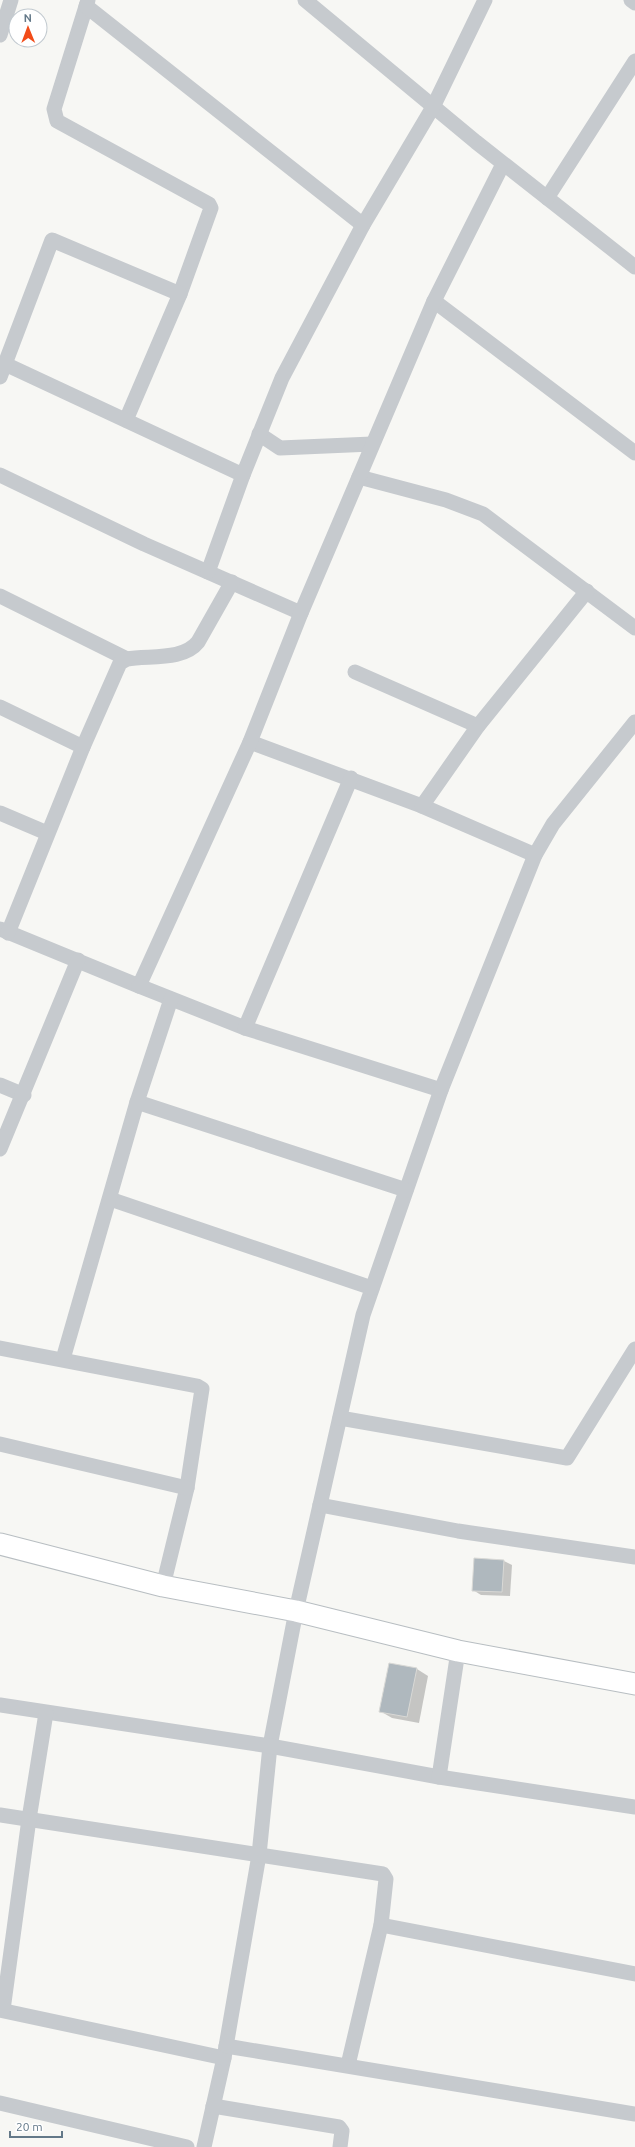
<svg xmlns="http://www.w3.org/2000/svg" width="635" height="2147" font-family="Ubuntu,sans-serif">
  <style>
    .shadow { fill: #0003 }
    .building { fill: #afb8be; stroke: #d9d9d6 }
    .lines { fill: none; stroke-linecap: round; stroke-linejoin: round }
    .secondary-casing { stroke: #b8bec2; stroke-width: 23 }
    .street { stroke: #c6cace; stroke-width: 15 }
    .secondary { stroke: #fff; stroke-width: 21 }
  </style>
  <rect width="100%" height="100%" fill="#f7f7f4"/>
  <g class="shadow">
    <polygon points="504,1561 512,1565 510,1596 481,1595 473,1590"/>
    <polygon points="417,1669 428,1676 419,1723 392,1718 380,1711"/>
  </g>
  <g class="building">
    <polygon points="474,1558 504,1560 502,1592 472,1591"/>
    <polygon points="389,1663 417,1668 407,1717 379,1712"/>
  </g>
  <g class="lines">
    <defs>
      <polyline id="secondary" points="0,1544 163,1586 296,1611 458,1651 635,1684"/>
    </defs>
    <use href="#secondary" class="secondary-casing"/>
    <g class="street">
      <polyline points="88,0 54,109 57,121 209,204 211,208 180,294 126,420"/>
      <polyline points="305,0 476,142 635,267"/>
      <polyline points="631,0 635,3"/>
      <polyline points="86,6 363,225"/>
      <polyline points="0,35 11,0"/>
      <polyline points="547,198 635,61"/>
      <polyline points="434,301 635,453"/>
      <polyline points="5,364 243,475"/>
      <polyline points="0,377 52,240 180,294"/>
      <polyline points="259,434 280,448 372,444"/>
      <polyline points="0,475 144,544 301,613"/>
      <polyline points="359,477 446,500 483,514 635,628"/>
      <polyline points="208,572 243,475 282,378 363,225 433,107 485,0"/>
      <polyline points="0,596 127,659"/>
      <polyline points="355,672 478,726"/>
      <polyline points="0,707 83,747"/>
      <polyline points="250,742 422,806 535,855"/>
      <polyline points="422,806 478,726 587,591"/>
      <polyline points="0,813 47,833"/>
      <polyline points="0,929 139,986 250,742 301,613 434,301 503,164"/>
      <path d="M8 933 83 747 120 663 127 659C149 655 183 661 198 642L232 582"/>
      <polyline points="139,986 245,1028 441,1090 363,1315 296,1611 270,1746 259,1855 240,1965 224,2058 204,2147"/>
      <polyline points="245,1028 351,778"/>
      <polyline points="0,1085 24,1095"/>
      <polyline points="441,1090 535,855 553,824 635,722"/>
      <polyline points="137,1102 406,1190"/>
      <polyline points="0,1149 78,960"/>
      <polyline points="110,1199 372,1288"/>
      <polyline points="0,1348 197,1386 202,1389 187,1488 163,1586"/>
      <polyline points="63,1359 137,1102 171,999"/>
      <polyline points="340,1418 567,1458 635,1349"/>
      <polyline points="0,1444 187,1488"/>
      <polyline points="320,1505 458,1531 635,1557"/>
      <polyline points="0,1705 270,1746 439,1777 635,1807"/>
      <polyline points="439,1777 458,1651"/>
      <polyline points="0,1815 383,1874 386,1879 381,1925 348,2065"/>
      <polyline points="381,1925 635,1974"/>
      <polyline points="0,2010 224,2058"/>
      <polyline points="3,2010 29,1819 46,1713"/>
      <polyline points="226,2046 635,2114"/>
      <polyline points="0,2103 187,2147"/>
      <polyline points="213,2106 339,2127 342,2131 340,2147"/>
    </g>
    <use href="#secondary" class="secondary"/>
  </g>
  <g transform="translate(28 28) rotate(359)"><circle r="19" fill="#ffffff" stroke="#c1c9cf"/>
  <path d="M0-3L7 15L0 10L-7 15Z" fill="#f24b18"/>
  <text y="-6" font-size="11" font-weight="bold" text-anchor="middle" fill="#637888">N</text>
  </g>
  <path d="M10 2131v6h52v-6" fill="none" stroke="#637888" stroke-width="2"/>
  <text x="16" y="2131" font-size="12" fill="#637888" stroke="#ffffff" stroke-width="3" paint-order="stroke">20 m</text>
</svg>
